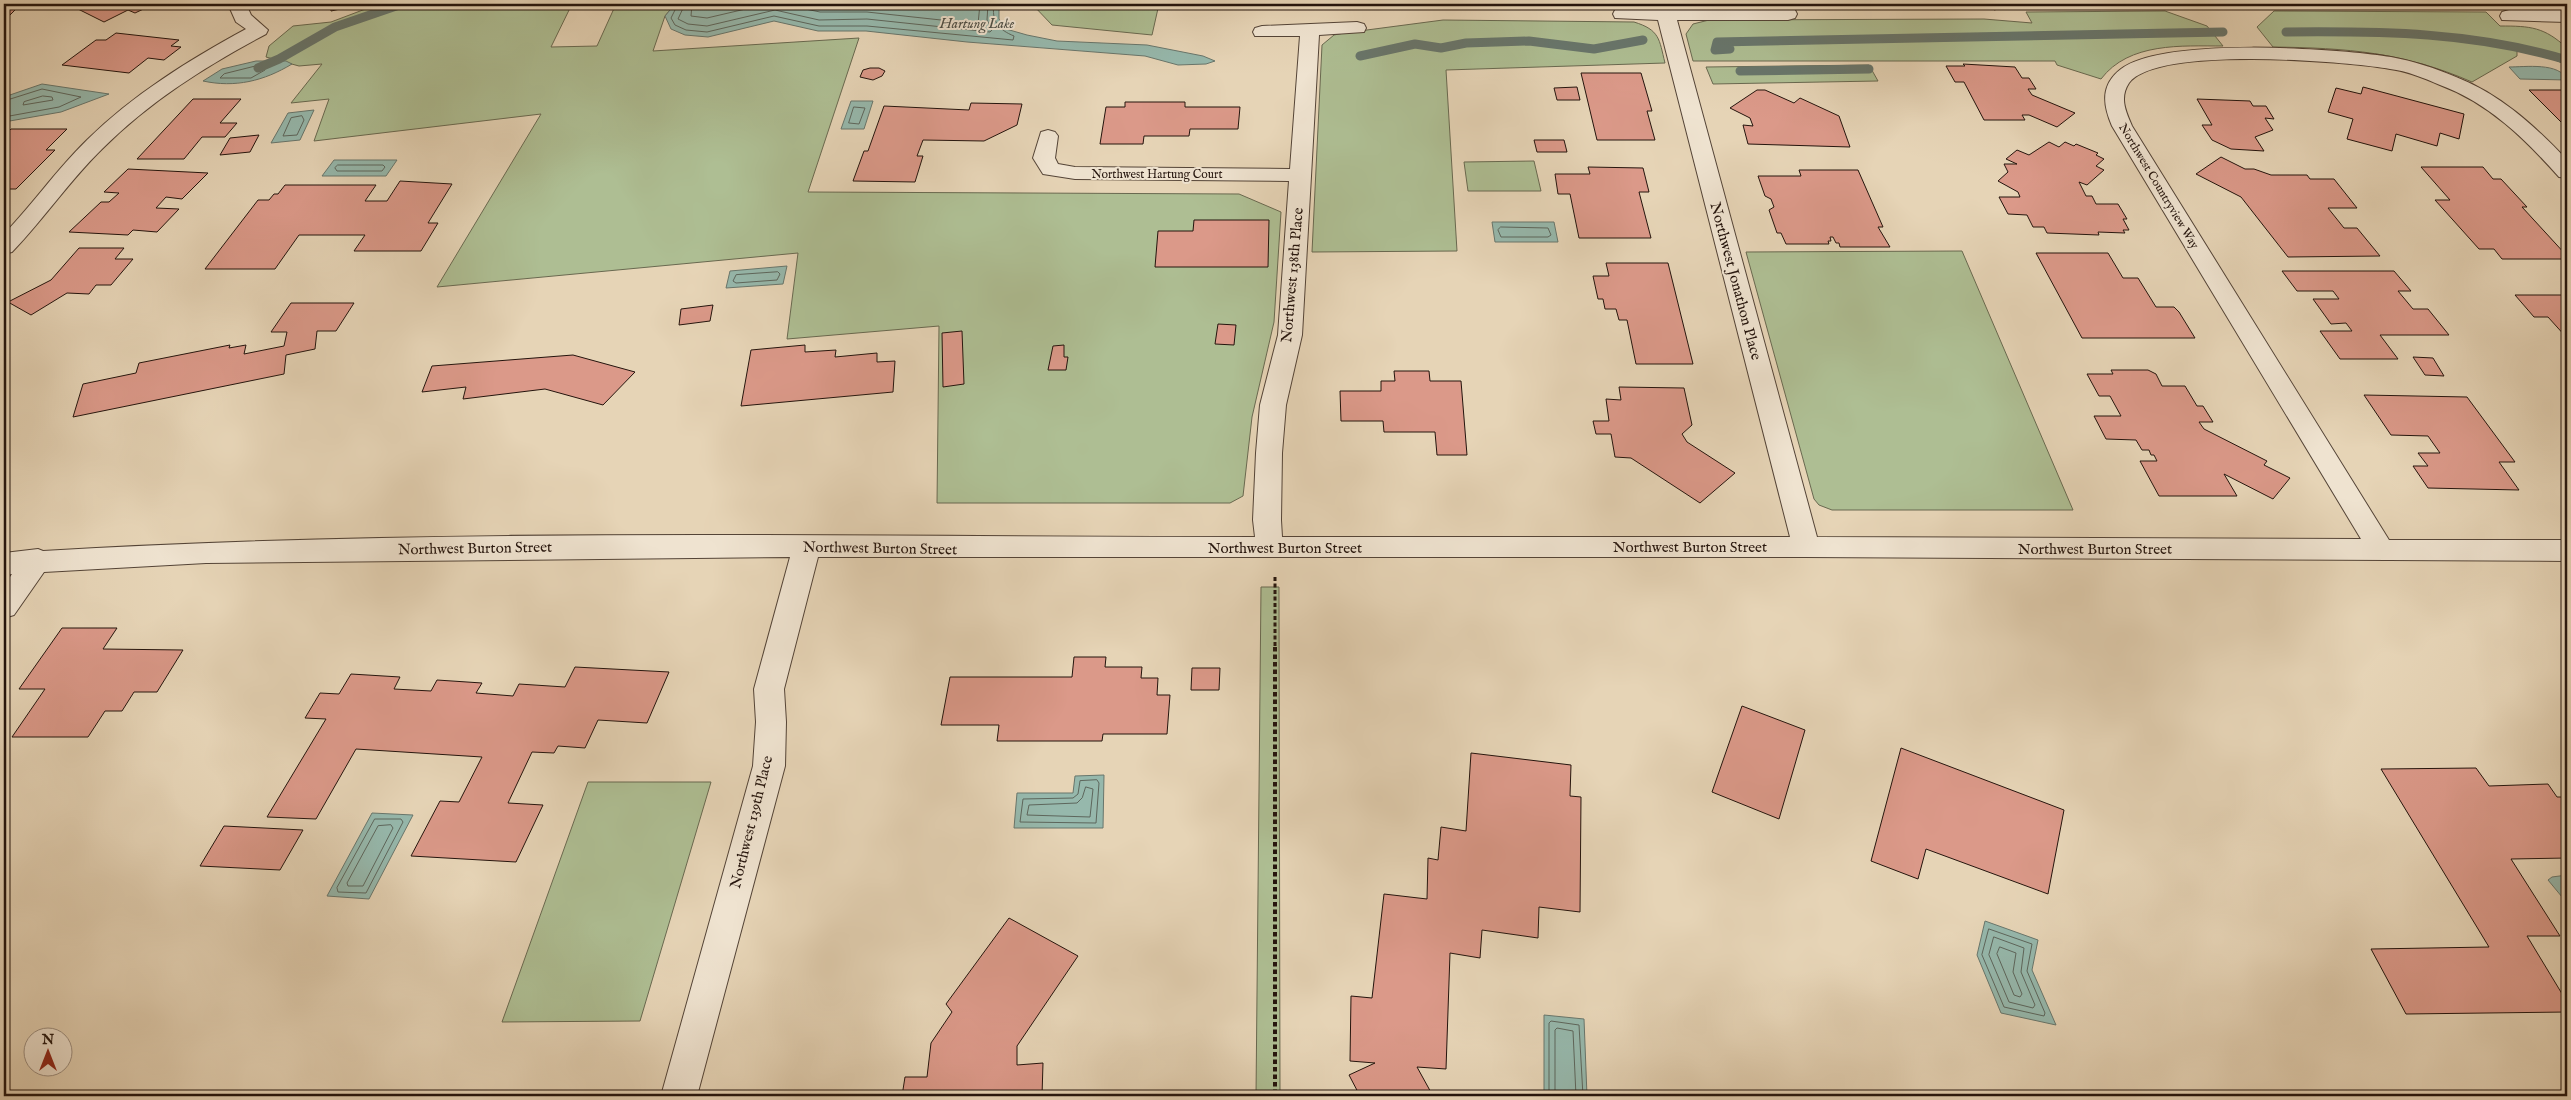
<svg xmlns="http://www.w3.org/2000/svg" width="2571" height="1100" font-family="'IM FELL English',serif">
  <style>
    .green { fill: #aebe93; stroke: #696950 }
    .water { fill: #96b8ac; stroke: #68766c }
    .lines { fill: none; stroke-linecap: round; stroke-linejoin: round }
    .shore { stroke: #5d665c; stroke-width: 1 }
    .stream { stroke: #68766c; stroke-width: 9 }
    .building { fill: #db9989; stroke: #24140d }
    .street-casing { stroke: #544437; stroke-width: 2 }
    .path-far1 { stroke: #24140d; stroke-width: 3; stroke-dasharray: 4 2.5; stroke-linecap: butt }
    .path { stroke: #24140d; stroke-width: 4; stroke-dasharray: 4.5 3; stroke-linecap: butt }
    .street { fill: #efe3d0; fill-rule: evenodd }
    .labels { text-anchor: middle; stroke-width: 4; stroke-linejoin: round; paint-order: stroke }
    .far-street-label { font-size: 12px; fill: #24140d; stroke: #efe3d0 }
    .far-water-label { font-size: 14px; font-style: italic; fill: #4c4d45; stroke: #efe3d0 }
    .street-label { font-size: 15px; fill: #24140d; stroke: #efe3d0 }
  </style>
  <rect width="100%" height="100%" fill="#e6d4b6"/>
  <filter id="stains"><feTurbulence type="fractalNoise" baseFrequency=".004" numOctaves="4"/><feColorMatrix values="0 0 0 0 .2 0 0 0 0 .09 0 0 0 0 .02 0 0 0 .5 -.17"/></filter>
  <radialGradient id="worn" r=".72"><stop offset=".6" stop-color="#630" stop-opacity="0"/><stop offset="1" stop-color="#630" stop-opacity=".3"/></radialGradient>
  <g class="green">
    <polygon points="412,4 572,4 551,47 597,46 616,4 675,4 665,16 653,51 859,38 808,192 1239,194 1281,212 1274,322 1252,417 1243,496 1230,503 937,503 939,326 787,339 798,253 437,287 541,114 314,141 329,99 291,103 322,64 299,66 266,57 269,46 293,26 331,22 376,5 406,8"/>
    <polygon points="1032,4 1159,4 1152,35 1052,25"/>
    <path d="M2165 11 2207 26 2223 46C2182 46 2129 42 2101 79L2057 65 2055 61H1693L1686 34 1693 24 1709 20 1984 19 2032 23 2026 12Z"/>
    <path d="M2274 11 2486 12 2500 26C2531 26 2544 27 2567 48V65L2543 55 2517 49V56L2472 82C2403 52 2347 48 2273 47L2257 27Z"/>
    <path d="M1443 20 1634 22C1660 30 1659 39 1665 63L1446 70 1457 251 1312 252 1322 45 1334 35 1344 33Z"/>
    <polygon points="1869,65 1878,81 1713,84 1706,67"/>
    <polygon points="1534,161 1541,191 1468,191 1464,162"/>
    <polygon points="1962,251 2073,510 1832,510 1819,505 1814,499 1746,252"/>
    <polygon points="1261,587 1279,587 1280,1096 1256,1096"/>
    <polygon points="588,782 711,782 640,1021 502,1022"/>
  </g>
  <g class="water">
    <polygon points="675,4 999,4 999,19 1006,29 1027,35 1057,41 1147,45 1203,56 1215,61 1206,64 1178,65 1145,56 967,42 866,31 818,31 774,21 708,37 685,35 671,29 665,16"/>
    <path d="M256 61H286L292 64C264 81 235 88 203 81L222 69Z"/>
    <path d="M2509 67C2525 67 2560 62 2567 80L2520 79Z"/>
    <polygon points="42,84 109,94 61,112 4,122 4,97"/>
    <polygon points="851,101 873,101 864,129 841,129"/>
    <polygon points="314,110 300,140 271,143 288,113"/>
    <polygon points="334,160 397,160 386,176 322,176"/>
    <polygon points="1492,222 1554,222 1558,242 1495,242"/>
    <polygon points="787,266 783,284 726,288 730,271"/>
    <polygon points="1104,775 1103,828 1014,828 1017,793 1073,793 1075,776"/>
    <polygon points="372,813 413,815 369,899 327,896"/>
    <polygon points="2567,875 2567,903 2548,880 2552,877"/>
    <polygon points="1985,921 2038,940 2032,970 2056,1025 2001,1013 1977,955"/>
    <polygon points="1544,1015 1584,1019 1587,1096 1544,1096"/>
  </g>
  <g class="lines">
    <g class="shore">
      <path d="M678 4 671 18 675 25 686 30 707 32 774 16 819 26H867L1013 40 1014 36C999 30 991 21 994 4"/>
      <polyline points="685,4 678,19 688,24 707,26 775,10 819,20 867,19 990,32 992,30 987,20 988,4"/>
      <polyline points="692,4 691,16 707,18 767,4"/>
      <polyline points="781,4 820,12 867,12 978,24 980,4"/>
      <polygon points="256,66 264,67 265,70 251,78 220,78 224,74"/>
      <polygon points="43,96 52,97 53,100 23,105 24,102"/>
      <polyline points="4,101 42,89 81,97 59,107 4,117"/>
      <polygon points="854,107 865,108 859,124 849,123"/>
      <polygon points="302,116 304,120 297,135 283,136 291,118"/>
      <polygon points="338,165 383,165 385,167 382,171 337,171 335,168"/>
      <polygon points="1501,227 1548,228 1551,235 1548,237 1501,237 1498,230"/>
      <polygon points="778,272 780,274 777,280 736,283 733,281 736,275"/>
      <polygon points="1097,780 1099,783 1096,823 1020,822 1023,799 1073,798 1078,794 1080,781"/>
      <polygon points="1086,787 1093,789 1090,817 1027,815 1029,805 1077,803 1082,798"/>
      <polygon points="375,819 401,819 403,822 366,893 338,892 337,888"/>
      <polygon points="391,825 393,828 363,886 348,886 347,883 378,826"/>
      <polygon points="1989,929 2032,944 2027,971 2045,1013 2044,1016 2004,1007 1982,955"/>
      <polygon points="1994,937 2024,948 2021,972 2035,1005 2033,1008 2009,1002 1989,955"/>
      <polygon points="2000,947 2016,953 2013,972 2022,994 2020,997 2014,995 1997,954"/>
      <polyline points="1549,1096 1549,1023 1551,1021 1579,1025 1583,1096"/>
      <polyline points="1555,1096 1555,1030 1557,1028 1573,1031 1576,1096"/>
    </g>
    <g class="stream">
      <path d="M2286 32C2382 31 2475 32 2567 60"/>
      <polyline points="1730,49 1715,50 1717,42 2223,32"/>
      <polyline points="1360,56 1415,44 1441,48 1466,43 1529,41 1594,49 1643,40"/>
      <polyline points="258,68 279,59 335,27 402,4"/>
      <polyline points="1740,71 1869,69"/>
    </g>
  </g>
  <g class="building">
    <polygon points="4,4 21,4 4,21"/>
    <polygon points="85,4 154,4 135,13 128,10 104,22 76,8"/>
    <polygon points="330,4 363,4 331,11"/>
    <polygon points="1207,4 1270,4 1270,6 1206,6"/>
    <polygon points="1981,4 2003,4 1995,10"/>
    <polygon points="116,33 179,40 171,46 181,47 164,60 148,58 129,73 62,65 96,40 106,40"/>
    <polygon points="1963,64 2015,67 2022,78 2029,78 2036,89 2028,89 2032,95 2075,113 2057,127 2029,115 2022,115 2025,120 1984,120 1964,82 1955,82 1946,66 1965,66"/>
    <polygon points="870,68 879,68 885,71 882,76 873,80 860,77 863,70"/>
    <polygon points="1581,73 1641,73 1652,111 1647,111 1655,140 1597,140"/>
    <polygon points="1577,87 1580,100 1557,100 1554,88"/>
    <polygon points="2363,87 2464,114 2459,139 2440,133 2437,146 2396,134 2392,151 2347,139 2353,119 2328,112 2336,88 2361,94"/>
    <polygon points="1757,90 1765,90 1794,103 1800,98 1839,116 1850,147 1748,144 1743,125 1753,126 1750,118 1730,108"/>
    <polygon points="2529,90 2567,90 2567,128"/>
    <polygon points="193,99 241,99 220,123 237,123 225,137 202,137 184,159 137,159"/>
    <polygon points="2197,99 2250,101 2253,106 2266,106 2274,119 2265,118 2273,130 2255,137 2264,151 2231,149 2212,140 2202,125 2212,125"/>
    <polygon points="1125,102 1185,102 1185,107 1240,107 1238,129 1190,129 1189,136 1144,136 1143,144 1100,144 1106,107 1125,107"/>
    <polygon points="971,103 1022,104 1017,125 984,141 923,140 917,156 923,156 915,182 853,181 864,151 868,151 884,106 969,110"/>
    <polygon points="11,129 67,129 46,150 55,150 16,189 4,189 4,136"/>
    <polygon points="259,135 250,152 220,155 230,138"/>
    <polygon points="1534,140 1564,140 1567,152 1537,152"/>
    <polygon points="2049,142 2059,147 2065,142 2074,146 2076,144 2098,153 2096,155 2104,159 2096,166 2104,170 2087,185 2079,182 2086,196 2092,196 2096,204 2118,204 2127,219 2123,219 2129,230 2123,230 2125,233 2098,232 2099,235 2047,233 2044,227 2033,227 2027,215 2008,214 1999,197 2020,197 2018,192 1998,181 2008,172 2004,164 2017,164 2006,159 2017,150 2029,155"/>
    <polygon points="2221,157 2245,169 2254,169 2271,175 2307,175 2310,179 2334,179 2357,208 2328,208 2344,228 2357,228 2380,256 2288,257 2241,197 2196,174"/>
    <polygon points="1588,167 1643,168 1649,192 1639,192 1651,238 1579,238 1570,194 1558,194 1555,174 1590,174"/>
    <polygon points="2421,167 2483,167 2493,179 2501,179 2527,207 2522,207 2567,256 2567,259 2502,259 2494,249 2479,249 2435,200 2450,200"/>
    <polygon points="128,169 208,173 182,199 166,197 156,208 179,209 157,232 133,230 128,235 69,232 101,202 109,202 119,193 104,192"/>
    <polygon points="1799,170 1858,170 1883,227 1878,227 1890,247 1840,247 1839,243 1836,243 1833,237 1830,237 1831,241 1828,241 1829,244 1786,244 1781,233 1777,233 1769,210 1774,207 1771,199 1765,196 1758,176 1801,176"/>
    <polygon points="400,181 452,184 428,223 438,223 421,251 354,251 365,235 299,235 275,269 205,269 258,200 269,200 274,194 278,194 285,185 376,185 365,201 387,201"/>
    <polygon points="1194,220 1269,220 1268,267 1155,267 1158,231 1193,231"/>
    <polygon points="79,248 124,248 115,259 133,259 111,285 96,285 89,294 67,293 31,315 8,302 51,280"/>
    <polygon points="2036,253 2108,253 2123,278 2138,278 2156,307 2174,307 2179,312 2195,338 2082,338"/>
    <polygon points="1606,263 1668,263 1693,364 1636,364 1627,320 1619,320 1616,309 1605,309 1603,299 1598,299 1593,276 1609,276"/>
    <polygon points="2282,271 2394,271 2411,291 2398,291 2413,309 2428,309 2449,335 2380,335 2398,359 2340,359 2320,331 2352,331 2346,323 2331,324 2313,299 2339,299 2333,291 2297,291"/>
    <polygon points="2515,295 2567,295 2567,338 2548,317 2534,317"/>
    <polygon points="291,303 354,303 336,331 317,331 315,349 286,355 284,374 73,417 83,384 136,373 139,363 230,345 229,348 246,345 244,354 284,346 287,332 271,332"/>
    <polygon points="713,305 710,321 679,325 681,309"/>
    <polygon points="1218,324 1236,325 1234,345 1215,344"/>
    <polygon points="962,331 964,384 943,387 942,333"/>
    <polygon points="805,345 805,352 836,350 835,357 877,353 877,362 895,361 893,392 741,406 751,350"/>
    <polygon points="1064,345 1064,357 1068,357 1066,370 1048,370 1053,346"/>
    <polygon points="573,355 635,372 603,405 545,389 463,399 466,387 422,392 432,366"/>
    <polygon points="2413,357 2433,358 2444,376 2425,375"/>
    <polygon points="2111,370 2148,370 2156,374 2162,386 2185,386 2197,406 2203,406 2213,422 2199,422 2204,429 2267,461 2264,465 2290,478 2273,499 2224,474 2237,496 2159,496 2140,461 2157,461 2154,455 2151,455 2149,450 2142,450 2136,440 2106,439 2094,416 2121,416 2110,396 2099,396 2087,374 2113,374"/>
    <polygon points="1394,371 1429,371 1430,381 1461,381 1467,455 1437,455 1435,432 1384,432 1383,421 1341,421 1340,391 1381,391 1381,381 1395,381"/>
    <polygon points="1619,387 1684,388 1692,425 1682,434 1687,442 1735,473 1700,503 1631,458 1615,457 1611,434 1596,434 1593,421 1609,421 1606,399 1621,400"/>
    <polygon points="2364,395 2467,397 2515,462 2499,462 2519,490 2428,488 2413,466 2428,466 2418,453 2440,453 2428,436 2391,435"/>
    <polygon points="62,628 117,628 103,649 183,650 157,692 134,692 122,711 105,711 88,737 12,737 45,689 19,689"/>
    <polygon points="1074,657 1106,657 1105,667 1142,667 1141,678 1158,678 1157,695 1170,695 1167,734 1103,734 1102,741 997,741 999,725 941,725 950,677 1072,677"/>
    <polygon points="575,667 669,672 647,723 598,720 585,748 558,746 554,753 532,752 508,803 543,805 516,862 411,856 440,801 459,802 482,757 356,749 316,819 267,817 326,719 305,718 320,693 339,694 351,674 400,677 394,689 431,691 437,680 482,683 476,693 513,696 519,684 565,687"/>
    <polygon points="1192,668 1220,668 1219,690 1191,690"/>
    <polygon points="1742,706 1805,730 1779,819 1712,792"/>
    <polygon points="1901,748 2064,810 2048,894 1926,849 1918,879 1871,861"/>
    <polygon points="1471,753 1571,765 1570,796 1581,797 1580,912 1539,907 1538,938 1482,930 1480,958 1450,953 1446,1069 1417,1067 1433,1096 1360,1096 1349,1075 1375,1063 1350,1061 1351,996 1372,998 1384,894 1427,899 1428,858 1438,860 1441,827 1466,831"/>
    <polygon points="2476,768 2489,786 2548,784 2557,797 2567,797 2567,858 2511,859 2560,936 2527,936 2567,1002 2567,1012 2406,1014 2371,949 2489,947 2381,769"/>
    <polygon points="224,826 303,830 280,870 200,866"/>
    <polygon points="1009,918 1078,956 1017,1046 1017,1065 1043,1063 1042,1096 902,1096 905,1077 927,1077 931,1043 952,1012 946,1004"/>
  </g>
  <g class="lines">
    <defs>
      <g id="street">
        <path d="M228 4H246L251 15 268 30 266 34C206 66 150 101 102 149 69 181 44 219 12 252L4 254V234C33 204 57 169 87 140 134 94 189 60 246 29L236 22Z"/>
        <path d="M1622 8H1788L1795 10 1797 14 1795 18 1788 20H1677L1817 537 2361 539 2112 126C2103 105 2100 85 2121 69 2163 37 2337 48 2391 57 2413 61 2435 68 2456 77 2500 94 2535 126 2567 160V178L2559 177C2525 139 2489 103 2440 85 2424 78 2407 71 2390 69 2344 61 2157 46 2129 83 2119 98 2126 112 2132 126L2389 540H2567V561L1806 557H818L784 689 786 722 785 766 697 1096H661L753 766 756 722 754 689 790 557 206 563 44 572 14 615 4 618V586L12 574 4 575V553L38 549 43 551C446 527 851 537 1255 537L1253 520 1256 453 1260 405 1278 335 1289 181 1075 179 1043 174 1033 158 1041 132 1048 130 1055 132 1058 136 1055 158 1058 164 1075 167 1290 169 1300 36H1255L1253 32 1255 28 1262 26 1357 22 1364 24 1366 28 1364 32 1319 35 1302 335 1286 405 1282 453 1281 520 1282 537H1790L1658 20 1615 18 1613 14 1615 10Z"/>
        <polygon points="2509,10 2567,10 2567,22 2502,20 2500,16 2502,12"/>
      </g>
    </defs>
    <use href="#street" class="street-casing"/>
    <polyline class="path-far1" points="1275,577 1275,648"/>
    <polyline class="path" points="1275,647 1275,1096"/>
    <use href="#street" class="street"/>
  </g>
  <g class="labels">
    <g class="far-street-label">
      <text x="1157" y="178">Northwest Hartung Court</text>
      <text transform="translate(2159 186) rotate(59)" y="4">Northwest Countryview Way</text>
    </g>
    <g class="far-water-label">
      <text x="977" y="28">Hartung Lake</text>
    </g>
    <g class="street-label">
      <text transform="translate(1292 275) rotate(-85)" y="5">Northwest 138th Place</text>
      <text transform="translate(1736 281) rotate(75)" y="5">Northwest Jonathon Place</text>
      <text x="1690" y="552">Northwest Burton Street</text>
      <text transform="translate(475 548) rotate(-1)" y="5">Northwest Burton Street</text>
      <text transform="translate(880 548) rotate(1)" y="5">Northwest Burton Street</text>
      <text x="1285" y="553">Northwest Burton Street</text>
      <text x="2095" y="554">Northwest Burton Street</text>
      <text transform="translate(751 822) rotate(-76)" y="5">Northwest 139th Place</text>
    </g>
  </g>
  <rect width="2571" height="1100" fill="none" stroke="#e6d4b6" stroke-width="20"/>
  <rect x="5" y="5" width="2561" height="1090" fill="none" stroke="#24140d" stroke-width="2.5"/>
  <rect x="10" y="10" width="2551" height="1080" fill="none" stroke="#24140d"/>
  <g transform="translate(48 1052)"><circle r="24" fill="#efe3d0" stroke="#9e9082"/>
  <path d="M0-4L9 19L0 12L-9 19Z" fill="#8f2418"/>
  <text y="-8" font-size="14" font-weight="bold" text-anchor="middle" fill="#24140d">N</text>
  </g>
  <rect width="100%" height="100%" filter="url(#stains)"/>
  <rect width="100%" height="100%" fill="url(#worn)"/>
</svg>
